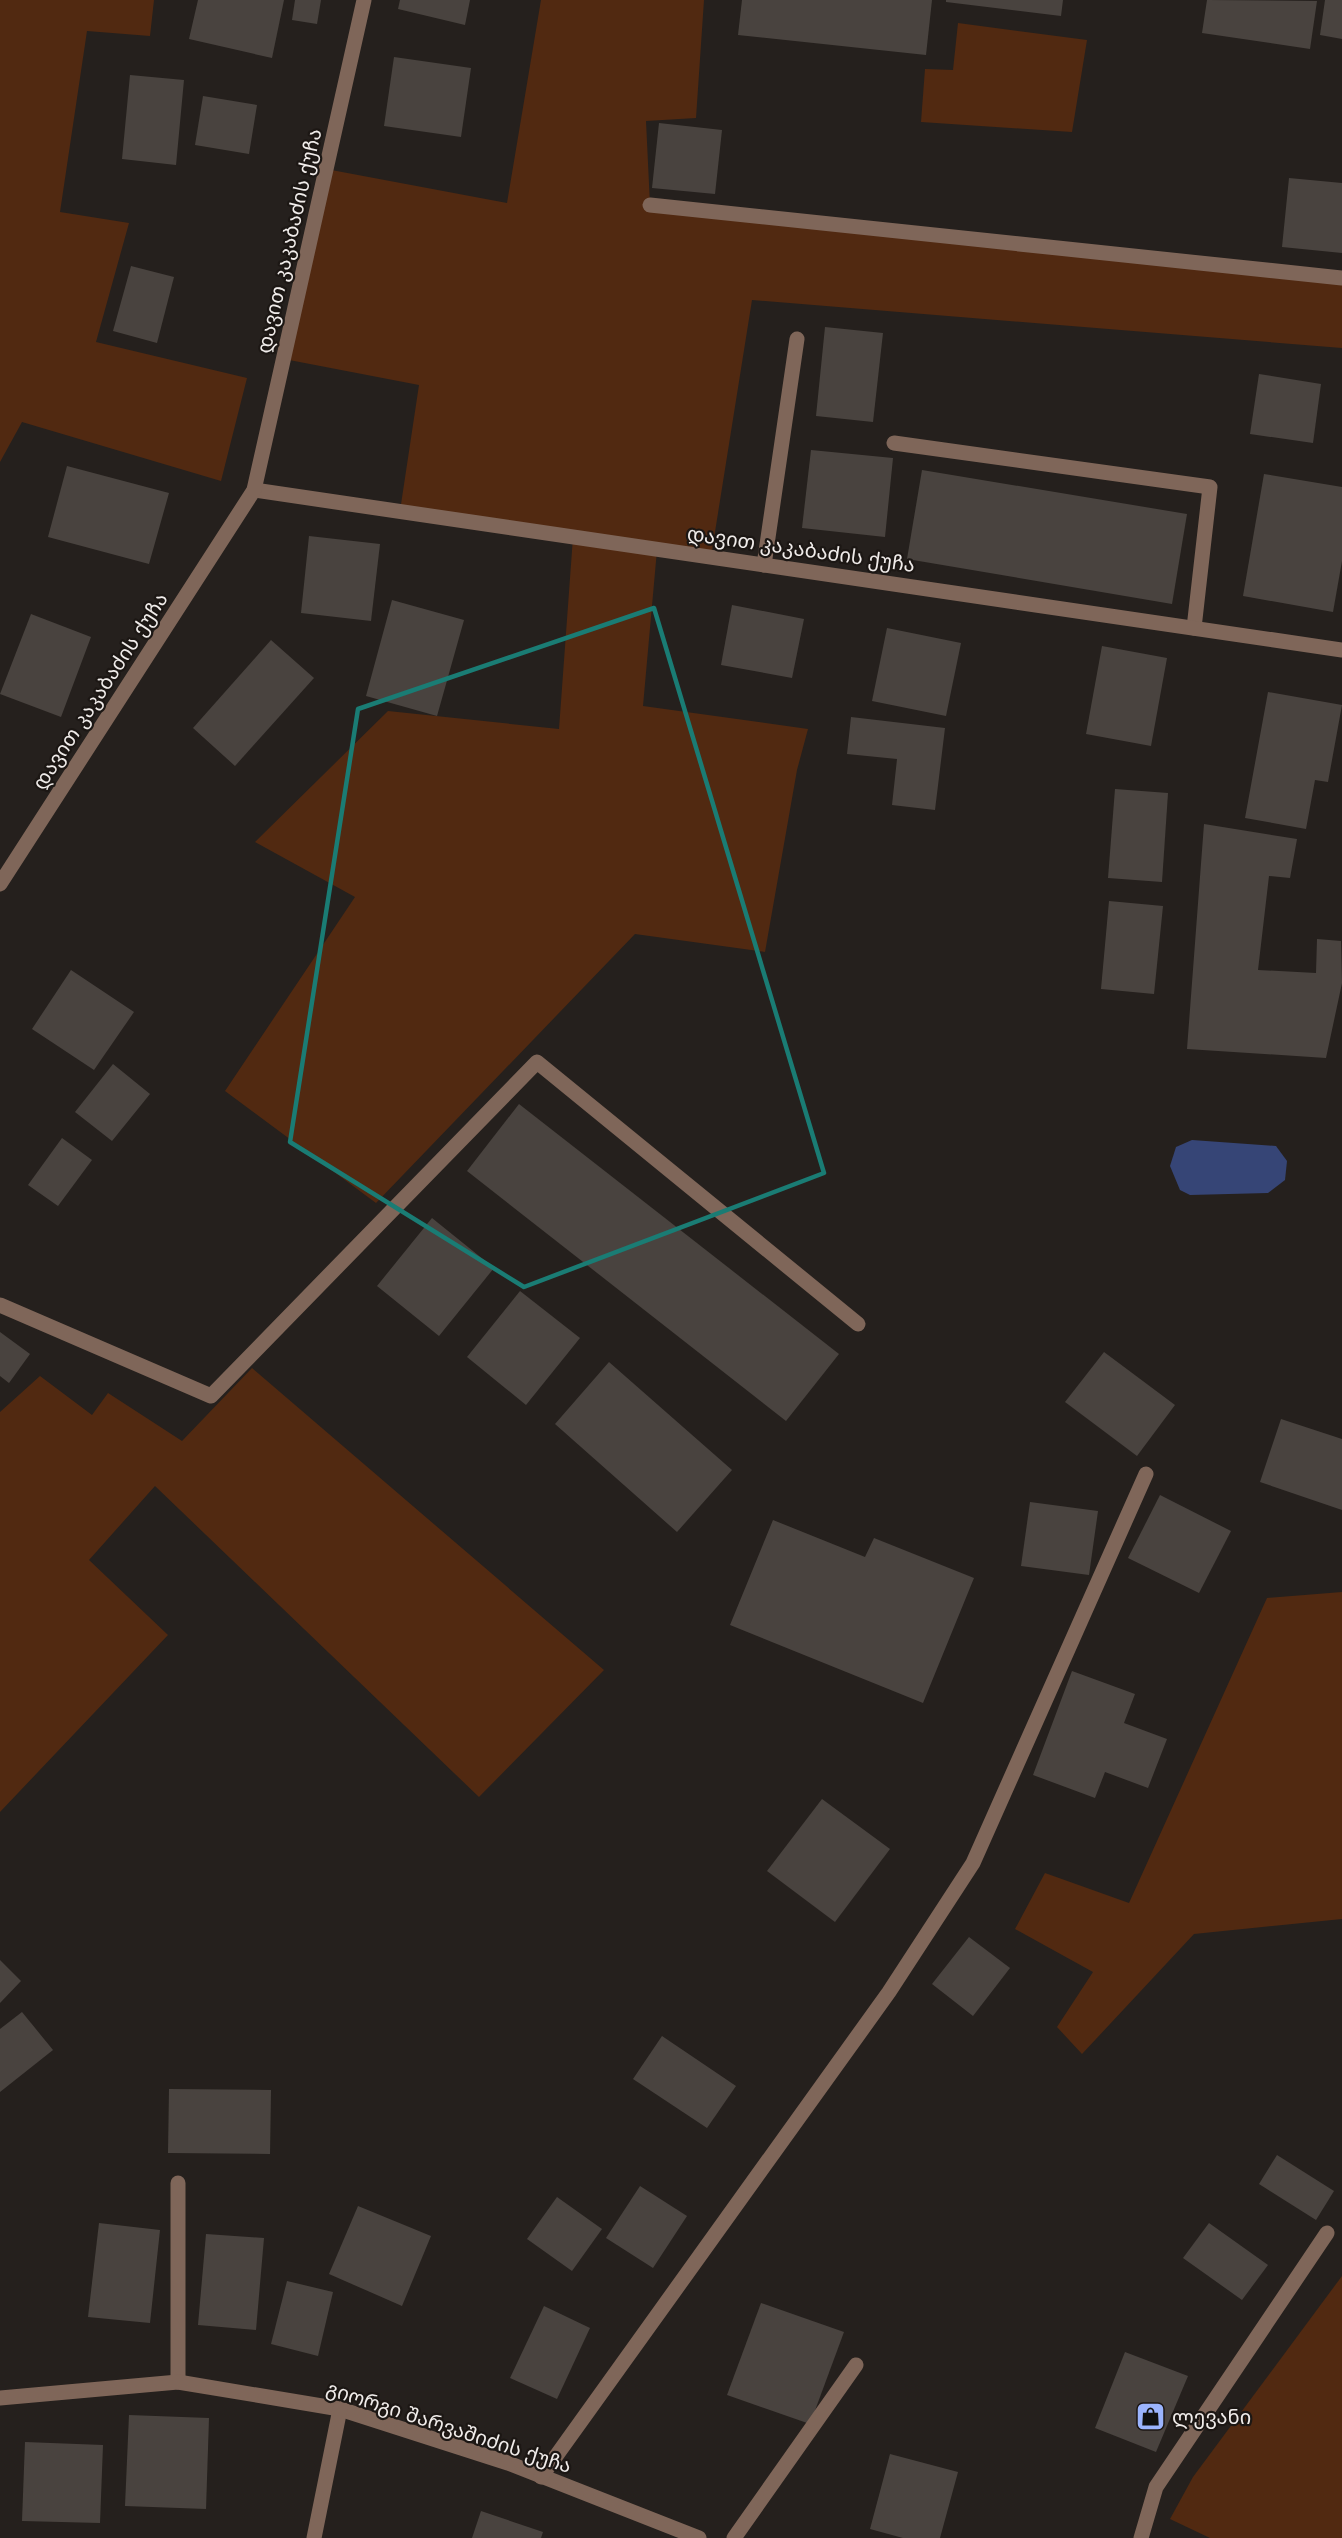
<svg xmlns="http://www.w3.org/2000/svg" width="1342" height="2538" font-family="Helvetica,'Noto Sans Georgian',sans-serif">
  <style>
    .green { fill: #512911 }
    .water { fill: #364576 }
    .building { fill: #49433f }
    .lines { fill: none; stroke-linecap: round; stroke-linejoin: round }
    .lane { stroke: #7f6659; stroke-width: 15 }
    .street { stroke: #7f6659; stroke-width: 15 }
    .marked { fill: none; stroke: #1a7c74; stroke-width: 4.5; stroke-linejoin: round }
    .labels { text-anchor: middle; stroke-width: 4.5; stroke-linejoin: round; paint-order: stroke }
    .street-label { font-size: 20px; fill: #f0ecea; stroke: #1c1714 }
    .poi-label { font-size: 20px; fill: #f0ecea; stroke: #1c1714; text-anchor: start }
  </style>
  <rect width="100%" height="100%" fill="#25201d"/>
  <g class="green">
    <polygon points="0,0 154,0 150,36 87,31 60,212 129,223 96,342 247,378 221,481 22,422 0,462"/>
    <polygon points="541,0 704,0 696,118 646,121 650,205 1342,278 1342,348 752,300 711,557 657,550 643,706 808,729 797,770 765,952 635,934 376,1203 225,1091 355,897 255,842 388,711 559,729 573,537 400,511 419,385 284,359 326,169 507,203"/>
    <polygon points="958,23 1087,40 1072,132 921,122 925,69 953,70"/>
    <polygon points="252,1368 604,1670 479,1797 155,1486 89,1560 168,1635 0,1812 0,1412 40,1376 92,1415 108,1393 182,1441"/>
    <polygon points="1342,1592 1342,1919 1194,1934 1082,2054 1057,2027 1093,1972 1015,1929 1045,1873 1129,1903 1267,1598"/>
    <polygon points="1342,2276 1342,2538 1210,2538 1170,2519 1193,2477"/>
  </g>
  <polygon class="water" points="1192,1140 1276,1146 1287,1161 1285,1180 1268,1193 1190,1195 1180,1190 1170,1166 1176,1147"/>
  <g class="building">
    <polygon points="198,0 284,0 272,58 189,39"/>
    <polygon points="295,0 321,0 317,24 292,20"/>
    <polygon points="400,0 470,0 465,25 398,9"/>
    <polygon points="742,0 932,0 926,55 738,35"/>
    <polygon points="946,0 1063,0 1061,16 946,2"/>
    <polygon points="1207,0 1317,1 1310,49 1202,33"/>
    <polygon points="1325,0 1342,0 1342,39 1320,35"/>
    <polygon points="394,57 471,68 461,137 384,126"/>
    <polygon points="130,75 184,80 176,165 122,159"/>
    <polygon points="203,96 257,105 249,154 195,145"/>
    <polygon points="659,123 722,130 715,194 652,188"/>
    <polygon points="1289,178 1342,183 1342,253 1282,247"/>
    <polygon points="131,266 174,277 157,343 113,331"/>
    <polygon points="825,327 883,333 873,422 816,416"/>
    <polygon points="1259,374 1321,384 1313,443 1250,434"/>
    <polygon points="811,450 893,458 885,537 802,528"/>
    <polygon points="67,466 169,493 149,564 48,537"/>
    <polygon points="922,470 1187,514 1172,604 907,559"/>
    <polygon points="1264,474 1342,487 1342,561 1333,612 1243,596"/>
    <polygon points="309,536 380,544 371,621 301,613"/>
    <polygon points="392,600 464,620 437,716 366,696"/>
    <polygon points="732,605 804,619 792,678 721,665"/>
    <polygon points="31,614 91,637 61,717 0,694"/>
    <polygon points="887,628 961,643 946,716 872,701"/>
    <polygon points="271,640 314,678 235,766 193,728"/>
    <polygon points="1102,646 1167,658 1151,746 1086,734"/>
    <polygon points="1268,692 1342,705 1328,782 1315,780 1306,829 1245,818"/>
    <polygon points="851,717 945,728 935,810 892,805 897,759 847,754"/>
    <polygon points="1115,789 1168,793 1162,882 1108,878"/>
    <polygon points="1204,824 1297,839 1290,878 1269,876 1258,970 1316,973 1317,939 1341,941 1342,983 1326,1058 1187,1049"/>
    <polygon points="1109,901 1163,906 1154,994 1101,989"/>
    <polygon points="71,970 134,1012 94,1070 32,1029"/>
    <polygon points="113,1064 150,1094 112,1141 75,1112"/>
    <polygon points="519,1104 839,1354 786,1421 467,1171"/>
    <polygon points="62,1138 92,1160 58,1206 28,1185"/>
    <polygon points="432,1218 494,1268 439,1336 377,1286"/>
    <polygon points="520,1291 580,1338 526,1405 467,1357"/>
    <polygon points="0,1332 30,1354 9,1383 0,1376"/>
    <polygon points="1104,1352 1175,1405 1137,1456 1065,1402"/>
    <polygon points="609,1362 732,1470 677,1532 555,1424"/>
    <polygon points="1281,1419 1342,1439 1342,1510 1260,1482"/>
    <polygon points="1160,1495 1231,1531 1199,1593 1128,1558"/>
    <polygon points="1030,1502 1098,1511 1089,1575 1021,1566"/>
    <polygon points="773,1520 865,1557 874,1538 974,1578 923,1703 730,1625"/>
    <polygon points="1072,1671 1135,1694 1124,1723 1167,1739 1148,1788 1105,1772 1095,1798 1033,1775"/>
    <polygon points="822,1799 890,1849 835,1922 767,1871"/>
    <polygon points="969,1937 1010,1968 973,2016 932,1984"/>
    <polygon points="0,1960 21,1981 0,2003"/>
    <polygon points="22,2012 53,2050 0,2092 0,2029"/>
    <polygon points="662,2036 736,2086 707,2128 633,2079"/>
    <polygon points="169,2089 271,2090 270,2154 168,2153"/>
    <polygon points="1277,2155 1334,2191 1316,2220 1259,2184"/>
    <polygon points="640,2186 687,2216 653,2268 606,2238"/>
    <polygon points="557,2197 602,2229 572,2271 527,2239"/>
    <polygon points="358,2206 431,2236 402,2306 329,2274"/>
    <polygon points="99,2223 160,2230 150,2323 88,2317"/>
    <polygon points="1209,2223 1268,2265 1242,2300 1183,2258"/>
    <polygon points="206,2234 264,2238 256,2330 198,2325"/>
    <polygon points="287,2281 333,2292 318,2356 271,2344"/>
    <polygon points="761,2303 844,2332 810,2424 727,2395"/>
    <polygon points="544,2306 590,2328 557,2399 510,2378"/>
    <polygon points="1125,2352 1188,2376 1156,2452 1095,2428"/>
    <polygon points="129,2415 209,2418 206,2509 125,2506"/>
    <polygon points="25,2442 103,2445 100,2523 22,2521"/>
    <polygon points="890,2454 958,2472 940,2538 903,2538 870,2529"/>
    <polygon points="481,2511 543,2532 541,2538 472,2538"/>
  </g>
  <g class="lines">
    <g class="lane">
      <polyline points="650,205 1342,278"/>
      <polyline points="894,443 1210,487 1194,628"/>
      <polyline points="764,565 797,339"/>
      <polyline points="0,1305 211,1396 537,1062 858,1324"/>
      <polyline points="178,2183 178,2382"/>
      <polyline points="734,2538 856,2365"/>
    </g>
    <g class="street">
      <polyline points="254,490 1342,650"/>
      <polyline points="0,884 254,490 364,0"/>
      <polyline points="0,2398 178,2382 340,2409 508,2463 699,2538"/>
      <polyline points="541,2477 889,1992 973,1863 1146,1474"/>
      <polyline points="314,2538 340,2409"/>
      <polyline points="1141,2538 1156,2487 1327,2233"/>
    </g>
  </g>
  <path class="marked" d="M654 608 824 1173 524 1287 290 1142 358 709Z"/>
  <defs>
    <symbol id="shop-square" viewBox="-11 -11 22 22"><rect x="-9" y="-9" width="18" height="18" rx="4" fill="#9bb4fd" stroke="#1c1714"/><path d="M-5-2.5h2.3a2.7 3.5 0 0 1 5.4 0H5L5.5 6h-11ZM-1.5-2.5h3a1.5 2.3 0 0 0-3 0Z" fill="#111"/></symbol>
  </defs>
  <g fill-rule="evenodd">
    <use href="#shop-square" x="1134" y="2400" width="33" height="33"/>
  </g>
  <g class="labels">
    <g class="street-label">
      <text transform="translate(289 241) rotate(-77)" y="7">დავით კაკაბაძის ქუჩა</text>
      <text transform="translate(801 549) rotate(8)" y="7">დავით კაკაბაძის ქუჩა</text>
      <text transform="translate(100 691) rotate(-57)" y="7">დავით კაკაბაძის ქუჩა</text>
      <text transform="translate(449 2427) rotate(18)" y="7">გიორგი შარვაშიძის ქუჩა</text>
    </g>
    <g class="poi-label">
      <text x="1172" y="2424">ლევანი</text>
    </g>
  </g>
</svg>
